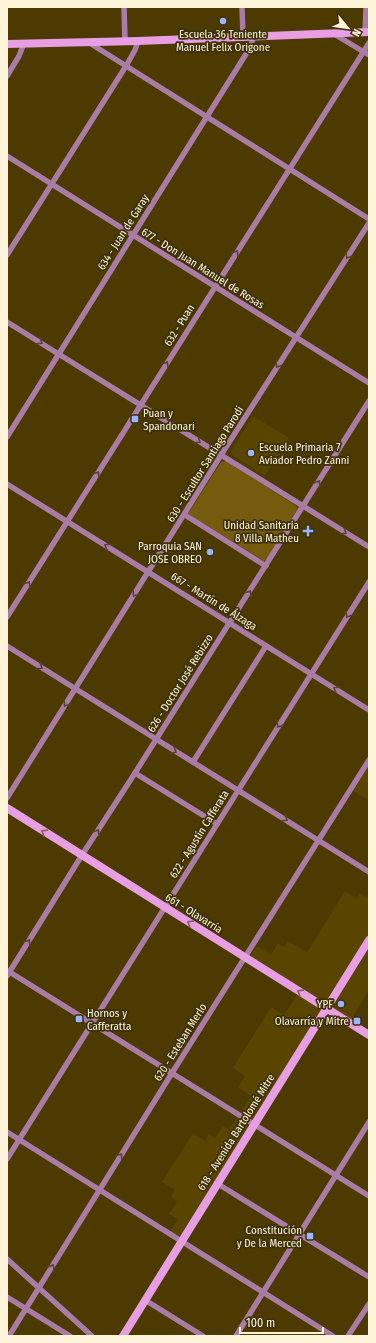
<svg xmlns="http://www.w3.org/2000/svg" width="376" height="1343" font-family="'Fira Sans Condensed',sans-serif">
  <style>
    .built { fill: #594400 }
    .green { fill: #755b0e }
    .lines { fill: none; stroke-linecap: round; stroke-linejoin: round }
    .street { stroke: #a97ca6; stroke-width: 5.5 }
    .secondary { stroke: #e79ee2; stroke-width: 8 }
    .oneway { stroke: #594432 }
    .oneway2 { stroke: #825d61 }
    .poi-dot { fill: #9bb5fd; stroke: #3e310b; stroke-width: 1.5 }
    .labels { text-anchor: middle; stroke-width: 3.5; stroke-linejoin: round; paint-order: stroke }
    .poi-label { font-size: 11px; fill: #fef4d9; stroke: #3e310b; text-anchor: end }
    .street-label { font-size: 11px; fill: #fef4d9; stroke: #3e310b }
  </style>
  <rect width="100%" height="100%" fill="#4c3a00"/>
  <g class="built">
    <polygon points="253,416 289,438 265,476 233,456 231,451"/>
    <polygon points="369,766 369,801 353,791"/>
    <polygon points="345,891 357,899 360,893 366,897 369,893 369,934 326,1001 323,1002 252,957 251,955 257,946 271,955 278,943 284,947 288,941 307,952"/>
    <polygon points="369,949 369,990 351,1020 334,1010 333,1006"/>
    <polygon points="298,993 320,1007 321,1012 253,1119 251,1120 240,1113 251,1096 238,1088 245,1076 233,1068 271,1007 284,1015"/>
    <polygon points="237,1117 246,1123 248,1127 182,1235 177,1236 170,1232 178,1219 169,1214 177,1201 171,1197 175,1190 162,1182 193,1133 205,1141 209,1134 215,1138 223,1126 229,1130"/>
  </g>
  <polygon class="green" points="226,461 295,505 298,508 268,558 264,561 188,514 221,462"/>
  <g class="lines">
    <g class="street">
      <polyline points="124,7 125,41"/>
      <polyline points="242,7 243,37"/>
      <polyline points="365,33 366,7"/>
      <polyline points="334,34 369,55"/>
      <polyline points="88,42 369,219"/>
      <polyline points="7,76 19,56 24,43"/>
      <polyline points="7,156 369,383"/>
      <polyline points="7,255 126,66 135,50 138,41"/>
      <polyline points="7,322 369,547"/>
      <polyline points="7,437 251,46 253,37"/>
      <polyline points="7,484 369,710"/>
      <polyline points="185,515 266,566"/>
      <polyline points="7,617 369,43"/>
      <polyline points="7,646 369,872"/>
      <polyline points="193,762 266,646"/>
      <polyline points="135,773 217,824"/>
      <polyline points="7,798 221,455 369,223"/>
      <polyline points="8,971 369,1196"/>
      <polyline points="7,976 82,855 135,773 369,401"/>
      <polyline points="7,1132 333,1336"/>
      <polyline points="7,1159 369,582"/>
      <polyline points="218,1184 369,1277"/>
      <polyline points="7,1259 92,1336"/>
      <polyline points="7,1297 70,1336"/>
      <polyline points="145,1300 203,1336"/>
      <polyline points="9,1336 172,1073 369,760"/>
      <polyline points="236,1336 369,1122"/>
      <polyline points="348,1336 369,1304"/>
    </g>
    <g class="secondary">
      <polyline points="7,44 138,41 369,32"/>
      <polyline points="7,808 369,1035"/>
      <polyline points="123,1336 369,940"/>
    </g>
  </g>
  <defs><path id="oneway-chevron" d="M-2-3.5L2.5 0L-2 3.5" fill="none" stroke-width="1.6" stroke-linecap="round" stroke-linejoin="round"/></defs>
  <g class="oneway">
    <use href="#oneway-chevron" transform="translate(236 253) rotate(-58)"/>
    <use href="#oneway-chevron" transform="translate(348 256) rotate(122)"/>
    <use href="#oneway-chevron" transform="translate(40 342) rotate(32)"/>
    <use href="#oneway-chevron" transform="translate(166 364) rotate(-58)"/>
    <use href="#oneway-chevron" transform="translate(278 365) rotate(122)"/>
    <use href="#oneway-chevron" transform="translate(198 441) rotate(32)"/>
    <use href="#oneway-chevron" transform="translate(97 474) rotate(-58)"/>
    <use href="#oneway-chevron" transform="translate(318 483) rotate(-58)"/>
    <use href="#oneway-chevron" transform="translate(344 532) rotate(32)"/>
    <use href="#oneway-chevron" transform="translate(107 546) rotate(-148)"/>
    <use href="#oneway-chevron" transform="translate(28 584) rotate(-58)"/>
    <use href="#oneway-chevron" transform="translate(249 593) rotate(-58)"/>
    <use href="#oneway-chevron" transform="translate(135 594) rotate(122)"/>
    <use href="#oneway-chevron" transform="translate(348 615) rotate(122)"/>
    <use href="#oneway-chevron" transform="translate(40 667) rotate(32)"/>
    <use href="#oneway-chevron" transform="translate(336 689) rotate(-148)"/>
    <use href="#oneway-chevron" transform="translate(66 704) rotate(122)"/>
    <use href="#oneway-chevron" transform="translate(279 725) rotate(122)"/>
    <use href="#oneway-chevron" transform="translate(174 751) rotate(31)"/>
    <use href="#oneway-chevron" transform="translate(285 819) rotate(32)"/>
    <use href="#oneway-chevron" transform="translate(97 832) rotate(-57)"/>
    <use href="#oneway-chevron" transform="translate(28 942) rotate(-58)"/>
    <use href="#oneway-chevron" transform="translate(120 1156) rotate(-58)"/>
    <use href="#oneway-chevron" transform="translate(52 1267) rotate(-59)"/>
  </g>
  <g class="oneway2">
    <use href="#oneway-chevron" transform="translate(44 832) rotate(-148)"/>
    <use href="#oneway-chevron" transform="translate(190 923) rotate(-148)"/>
    <use href="#oneway-chevron" transform="translate(300 992) rotate(-148)"/>
  </g>
  <g class="poi-dot">
    <circle cx="223" cy="21" r="4"/>
    <rect x="131" y="415" width="8" height="8" rx="2"/>
    <circle cx="251" cy="453" r="4"/>
    <path d="M306 525h4v4h4v4h-4v4h-4v-4h-4v-4h4z"/>
    <circle cx="210" cy="552" r="4"/>
    <circle cx="341" cy="1004" r="4"/>
    <rect x="75" y="1015" width="8" height="8" rx="2"/>
    <rect x="353" y="1017" width="8" height="8" rx="2"/>
    <rect x="306" y="1232" width="8" height="8" rx="2"/>
  </g>
  <g class="labels">
    <g class="poi-label">
      <text x="223" y="38" text-anchor="middle">Escuela 36 Teniente<tspan x="223" dy="13">Manuel Felix Origone</tspan></text>
      <text x="143" y="417" text-anchor="start">Puan y<tspan x="143" dy="13">Spandonari</tspan></text>
      <text x="259" y="451" text-anchor="start">Escuela Primaria 7<tspan x="259" dy="13">Aviador Pedro Zanni</tspan></text>
      <text x="299" y="529">Unidad Sanitaria<tspan x="299" dy="13">8 Villa Matheu</tspan></text>
      <text x="202" y="550">Parroquia SAN<tspan x="202" dy="13">JOSE OBREO</tspan></text>
      <text x="333" y="1008">YPF</text>
      <text x="87" y="1017" text-anchor="start">Hornos y<tspan x="87" dy="13">Cafferatta</tspan></text>
      <text x="349" y="1025">Olavarría y Mitre</text>
      <text x="302" y="1234">Constitución<tspan x="302" dy="13">y De la Merced</tspan></text>
    </g>
    <g class="street-label">
      <text transform="translate(123 232) rotate(-58)" y="4">634 - Juan de Garay</text>
      <text transform="translate(203 268) rotate(32)" y="4">677 - Don Juan Manuel de Rosas</text>
      <text transform="translate(179 325) rotate(-58)" y="4">632 - Puan</text>
      <text transform="translate(205 464) rotate(-58)" y="4">630 - Escultor Santiago Parodi</text>
      <text transform="translate(214 601) rotate(32)" y="4">667 - Martín de Álzaga</text>
      <text transform="translate(180 683) rotate(-58)" y="4">626 - Doctor José Rebizzo</text>
      <text transform="translate(199 834) rotate(-58)" y="4">622 - Agustín Cafferata</text>
      <text transform="translate(194 913) rotate(32)" y="4">661 - Olavarría</text>
      <text transform="translate(180 1042) rotate(-58)" y="4">620 - Esteban Merlo</text>
      <text transform="translate(236 1132) rotate(-58)" y="4">618 - Avenida Bartolomé Mitre</text>
    </g>
  </g>
  <rect width="376" height="1343" fill="none" stroke="#fef4d9" stroke-width="16"/>
  <g transform="translate(348 28) rotate(119)" stroke="#3e310b" stroke-width="3" paint-order="stroke">
  <path d="M0-3L7 15L0 10L-7 15Z" fill="#fef4d9"/>
  <text y="-6" font-size="11" font-weight="bold" text-anchor="middle" fill="#fef4d9">N</text>
  </g>
  <path d="M240 1327v6h83v-6" fill="none" stroke="#fef4d9" stroke-width="2"/>
  <text x="246" y="1327" font-size="12" fill="#fef4d9" stroke="#3e310b" stroke-width="3" paint-order="stroke">100 m</text>
</svg>
